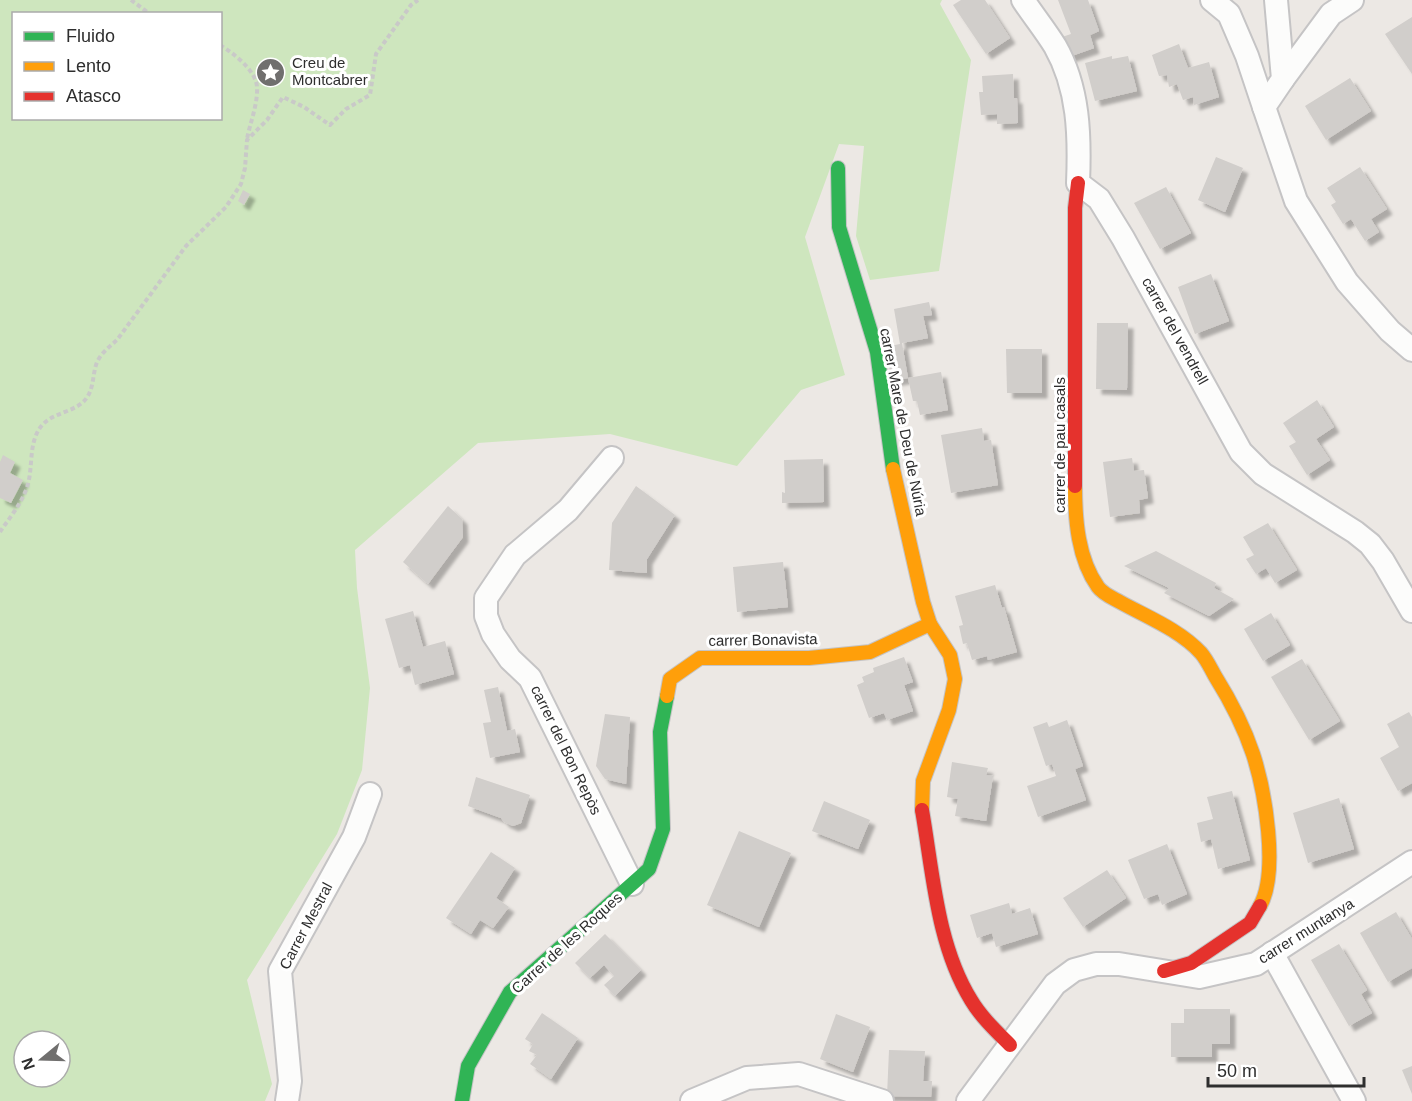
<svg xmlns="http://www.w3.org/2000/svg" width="1412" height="1101" font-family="Helvetica,sans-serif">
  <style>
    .green { fill: #cee6be; fill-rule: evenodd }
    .building { fill: #d1cecb; filter: url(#shadow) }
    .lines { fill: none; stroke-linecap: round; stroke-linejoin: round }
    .street-casing { stroke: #c5c4c5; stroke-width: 26 }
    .fast-casing { stroke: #c5c4c5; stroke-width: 16 }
    .slow-casing { stroke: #c5c4c5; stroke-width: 16 }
    .jam-casing { stroke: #c5c4c5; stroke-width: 16 }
    .path { stroke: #c9c9c8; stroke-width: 4; stroke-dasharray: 4.5 3; stroke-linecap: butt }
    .street { stroke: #fcfcfb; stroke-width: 22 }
    .fast { stroke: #30b455; stroke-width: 14 }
    .slow { stroke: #ff9f0a; stroke-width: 14 }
    .jam { stroke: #e5322d; stroke-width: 14 }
    .labels { text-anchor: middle; stroke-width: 6; stroke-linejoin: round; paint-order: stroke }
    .poi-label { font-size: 15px; fill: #2e2e2e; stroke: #fff; text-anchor: start }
    .street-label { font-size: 15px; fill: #2e2e2e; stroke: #fff }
  </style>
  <defs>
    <filter id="shadow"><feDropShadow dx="5.5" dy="5.5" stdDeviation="1.5" flood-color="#0004"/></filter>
  </defs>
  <rect width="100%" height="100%" fill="#ece8e4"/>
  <path class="green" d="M0 0H942L940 4 971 60 939 271 870 280 856 236 864 146 839 144 805 237 845 375 801 390 737 466 610 434 478 443 355 550 357 588 370 688 362 770 337 834 247 980 272 1084 265 1101H0ZM14 14H220V118H14ZM24 1041H60V1077H24Z"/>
  <g class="building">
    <polygon points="961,0 985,0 1010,38 986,54 953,5"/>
    <polygon points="1058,0 1088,0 1099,31 1090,35 1094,48 1066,58 1059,38 1071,34"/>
    <polygon points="1412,17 1412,74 1385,34"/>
    <polygon points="1179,44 1188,68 1209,62 1219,97 1194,105 1193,97 1183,100 1177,84 1169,87 1167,75 1159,76 1152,55"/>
    <polygon points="1112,56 1112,59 1128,56 1137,91 1095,101 1085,63"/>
    <polygon points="1013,74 1014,98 1017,98 1018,123 997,124 997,114 981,115 979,92 983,92 982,76"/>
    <polygon points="1350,78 1371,111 1326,140 1305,106"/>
    <polygon points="1216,157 1243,168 1225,212 1198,200"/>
    <polygon points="1360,167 1387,209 1371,219 1379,232 1365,241 1351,219 1343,224 1331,205 1336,202 1327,188"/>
    <polygon points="1166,187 1191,233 1160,249 1134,203"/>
    <polygon points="243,190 250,194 244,205 238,201"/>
    <polygon points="1211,274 1229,321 1195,334 1178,287"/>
    <polygon points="929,302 932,315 923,316 928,338 902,343 908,378 941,372 948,410 920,415 917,401 913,401 908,378 892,381 885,347 900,344 894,309"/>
    <polygon points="1097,323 1128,323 1127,390 1096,389"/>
    <polygon points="1006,349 1042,349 1042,393 1007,393"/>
    <polygon points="1317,400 1334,427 1316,439 1330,460 1307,475 1289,446 1296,442 1283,423"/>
    <polygon points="982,428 984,441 991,440 998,485 951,493 941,435"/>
    <polygon points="3,455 15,462 10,473 23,480 11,503 0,498 0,462"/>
    <polygon points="1132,458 1134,471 1144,470 1148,498 1139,500 1140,513 1110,517 1103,462"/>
    <polygon points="823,459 824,502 782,503 782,492 785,493 784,460"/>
    <polygon points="636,486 675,515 647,559 647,573 609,570 612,523"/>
    <polygon points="448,506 462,519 463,537 428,584 403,562"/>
    <polygon points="1268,523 1297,570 1275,583 1266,568 1256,574 1246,559 1254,555 1243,537"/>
    <polygon points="1156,551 1216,583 1214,588 1234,599 1209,616 1164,593 1169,588 1124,566"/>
    <polygon points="783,562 788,607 737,612 733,567"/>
    <polygon points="995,585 1002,608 1004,607 1017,652 988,660 987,656 972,660 967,643 963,644 959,626 963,625 955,596"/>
    <polygon points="413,611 423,647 445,641 454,674 415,685 410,665 399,668 385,619"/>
    <polygon points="1271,613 1290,645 1263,661 1244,629"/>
    <polygon points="904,657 913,682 904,685 913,711 887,720 884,713 869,718 857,685 864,682 862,677 874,672 873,668"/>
    <polygon points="1302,659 1340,721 1309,740 1271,677"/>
    <polygon points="498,687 507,731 515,729 520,752 490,758 483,723 491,722 484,690"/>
    <polygon points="1409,712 1412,717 1412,783 1398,791 1380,758 1399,747 1387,724"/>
    <polygon points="605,714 630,717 626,784 605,779 596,766"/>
    <polygon points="1067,720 1083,766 1075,769 1086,800 1038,817 1027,786 1056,776 1052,764 1046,766 1033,727 1047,722 1049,727"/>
    <polygon points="952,762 988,768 986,775 993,776 986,821 955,816 958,799 947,797"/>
    <polygon points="476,777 530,795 521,823 513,826 504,822 501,818 468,806"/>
    <polygon points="1232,791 1250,860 1218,869 1211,839 1201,842 1197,823 1213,819 1207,797"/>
    <polygon points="1339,798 1354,849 1308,863 1293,813"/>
    <polygon points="824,801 870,820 858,849 812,831"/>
    <polygon points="739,831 791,853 759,927 707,905"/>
    <polygon points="1167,844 1187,894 1162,905 1158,894 1144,899 1128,860"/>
    <polygon points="491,852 515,868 496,898 509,907 493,928 480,920 471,934 446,918"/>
    <polygon points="1107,870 1126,898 1083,927 1063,898"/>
    <polygon points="1009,903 1012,914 1030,908 1038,934 996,947 992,933 977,938 970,915"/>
    <polygon points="1396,912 1412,939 1412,968 1388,982 1360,933"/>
    <polygon points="605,934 641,970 615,996 604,985 614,976 604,965 590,978 575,963"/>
    <polygon points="1339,944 1367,990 1361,994 1372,1013 1349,1026 1311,960"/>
    <polygon points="1184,1009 1230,1009 1230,1044 1212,1044 1212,1057 1171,1057 1171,1023 1184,1023"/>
    <polygon points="542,1013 578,1038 551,1079 530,1064 537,1055 529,1051 533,1044 525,1039"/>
    <polygon points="836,1014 870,1027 853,1072 820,1059"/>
    <polygon points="889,1050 925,1051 923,1081 932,1081 931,1097 887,1096"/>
    <polygon points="1412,1066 1412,1094 1402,1070"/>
  </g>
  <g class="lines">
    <defs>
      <g id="street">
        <path d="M1023 0C1033 15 1045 30 1055 46 1079 88 1080 136 1078 183L1099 199 1123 238 1241 452 1263 474 1355 532 1370 544 1383 561 1412 611"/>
        <polyline points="1212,0 1229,14 1247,56 1264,107"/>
        <polyline points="1276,0 1283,79 1264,107 1296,201 1347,282 1390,331 1412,350"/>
        <polyline points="1283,79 1331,14 1352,0"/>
        <polyline points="612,458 568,510 515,555 486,598 486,616 493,634 510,659 530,678 632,884"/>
        <polyline points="1272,953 1354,1101"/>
        <polyline points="287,1101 290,1081 280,971 354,837 370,794"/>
        <polyline points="692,1101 747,1078 799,1074 882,1101"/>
        <polyline points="968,1101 1055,984 1074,970 1096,964 1119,964 1199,977 1256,964 1412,862"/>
      </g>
      <g id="fast">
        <polyline points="838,168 839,227 877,352 893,469"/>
        <polyline points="462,1101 468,1066 510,992 649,869 663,829 660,732 667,696"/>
      </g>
      <g id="slow">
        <polyline points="893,469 923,602 930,624 950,655 955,679 949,710 923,781 922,810"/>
        <path d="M1075 486C1075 520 1078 559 1098 587 1103 594 1113 598 1120 602 1147 617 1180 630 1201 653 1207 660 1211 669 1215 676 1230 700 1244 727 1253 754 1265 791 1279 872 1260 906"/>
        <polyline points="667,696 670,679 700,658 809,658 870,652 930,624"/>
      </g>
      <g id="jam">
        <polyline points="1075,486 1075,208 1078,183"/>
        <path d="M922 810C933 873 937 945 971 1000 981 1017 996 1031 1010 1045"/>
        <polyline points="1164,971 1191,963 1250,923 1260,906"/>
      </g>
    </defs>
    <use href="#street" class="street-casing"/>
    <use href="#fast" class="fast-casing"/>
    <use href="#slow" class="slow-casing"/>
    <use href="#jam" class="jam-casing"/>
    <g class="path">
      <polyline points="131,0 150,14"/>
      <path d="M220 45C233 53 256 70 257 87 258 104 250 123 247 139"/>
      <path d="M0 532C10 517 23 502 28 484 32 469 30 452 35 438 43 413 65 416 82 403 94 393 92 378 96 365 99 355 109 347 117 340L186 246 226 207 241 184 245 168 247 140 267 120 283 97 304 107 330 125 346 109 370 95 376 54 411 5 418 0"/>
    </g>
    <use href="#street" class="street"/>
    <use href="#fast" class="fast"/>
    <use href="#slow" class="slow"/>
    <use href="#jam" class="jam"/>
  </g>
  <defs>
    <symbol id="sight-disc" viewBox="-11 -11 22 22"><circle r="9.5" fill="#706f6e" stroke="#fff"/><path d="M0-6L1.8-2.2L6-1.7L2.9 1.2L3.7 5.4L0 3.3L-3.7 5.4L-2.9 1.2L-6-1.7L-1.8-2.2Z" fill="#fff"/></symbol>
  </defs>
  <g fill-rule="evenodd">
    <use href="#sight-disc" x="254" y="56" width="33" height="33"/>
  </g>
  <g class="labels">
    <g class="poi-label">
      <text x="292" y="68">Creu de<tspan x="292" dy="17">Montcabrer</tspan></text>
    </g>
    <g class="street-label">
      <text transform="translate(1175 331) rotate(61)" y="5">carrer del vendrell</text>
      <text transform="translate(903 422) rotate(79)" y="5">carrer Mare de Deu de Núria</text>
      <text transform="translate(1060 445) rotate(-90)" y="5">carrer de pau casals</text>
      <text transform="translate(763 640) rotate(-1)" y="5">carrer Bonavista</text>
      <text transform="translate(566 750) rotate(64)" y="5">carrer del Bon Repòs</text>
      <text transform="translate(306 926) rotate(-62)" y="5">Carrer Mestral</text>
      <text transform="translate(1306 931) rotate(-32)" y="5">carrer muntanya</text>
      <text transform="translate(567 943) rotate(-42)" y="5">Carrer de les Roques</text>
    </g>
  </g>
  <rect x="12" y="12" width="210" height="108" fill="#ffffff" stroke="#ababab" stroke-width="1.5"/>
  <rect x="24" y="32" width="30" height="9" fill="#30b455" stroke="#ababab" stroke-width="1.5"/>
  <text x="66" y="42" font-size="18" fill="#2e2e2e">Fluido</text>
  <rect x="24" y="62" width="30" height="9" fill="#ff9f0a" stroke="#ababab" stroke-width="1.5"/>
  <text x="66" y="72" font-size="18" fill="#2e2e2e">Lento</text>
  <rect x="24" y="92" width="30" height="9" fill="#e5322d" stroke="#ababab" stroke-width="1.5"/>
  <text x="66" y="102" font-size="18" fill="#2e2e2e">Atasco</text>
  <g transform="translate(42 1059) rotate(251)"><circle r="28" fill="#ffffff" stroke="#ababab" stroke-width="1.5"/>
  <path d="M0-4.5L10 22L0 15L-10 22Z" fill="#706f6e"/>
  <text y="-9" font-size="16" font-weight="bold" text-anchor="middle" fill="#2e2e2e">N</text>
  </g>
  <path d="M1208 1077v9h156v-9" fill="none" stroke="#2e2e2e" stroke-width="3"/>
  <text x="1217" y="1077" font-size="18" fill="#2e2e2e" stroke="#ffffff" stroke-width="4.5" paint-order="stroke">50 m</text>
</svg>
